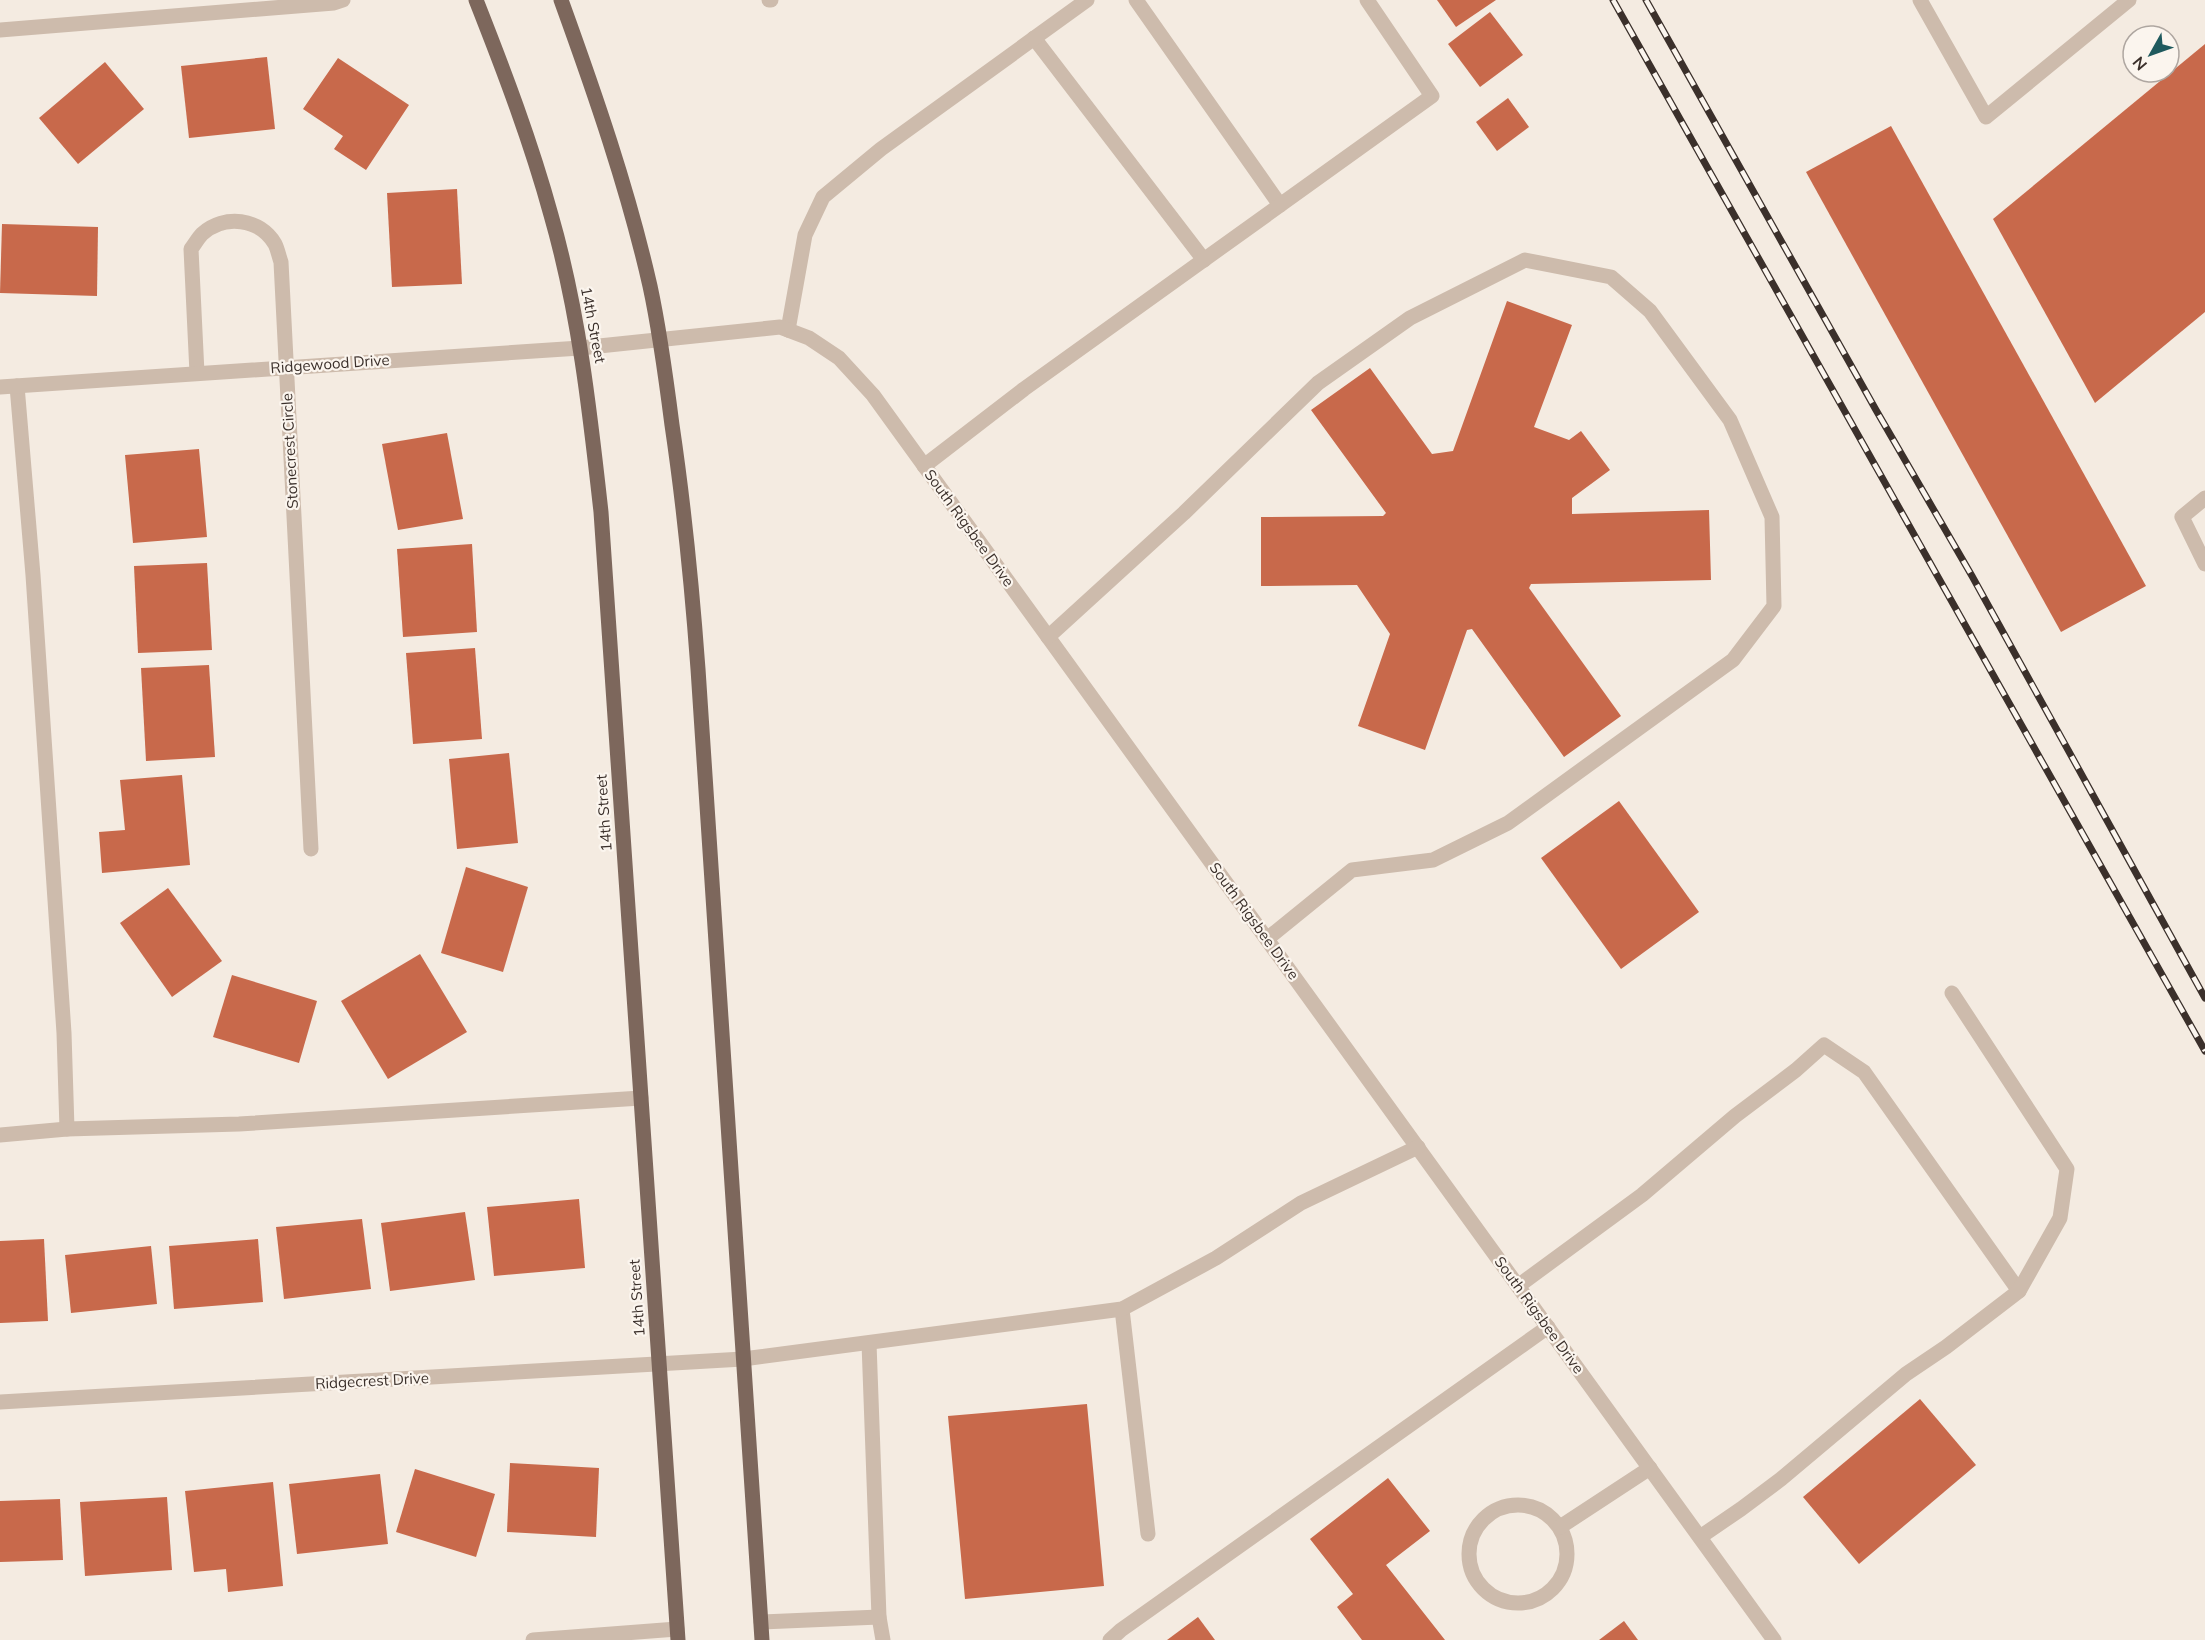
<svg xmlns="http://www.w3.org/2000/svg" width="2205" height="1640" font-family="Mulish,sans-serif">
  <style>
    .building { fill: #c8694b }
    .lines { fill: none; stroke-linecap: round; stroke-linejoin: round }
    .minor { stroke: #cdbbac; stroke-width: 15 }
    .major { stroke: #7d675c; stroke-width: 15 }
    .rail-casing { stroke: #3b302b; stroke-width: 7 }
    .rail { stroke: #fbf5ee; stroke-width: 4.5; stroke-dasharray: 14; stroke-linecap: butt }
    .labels { text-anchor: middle; stroke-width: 4.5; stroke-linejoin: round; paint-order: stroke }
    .street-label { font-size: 15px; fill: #3b302b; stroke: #fbf5ee }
  </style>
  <rect width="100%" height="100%" fill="#f4ebe1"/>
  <g class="building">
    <polygon points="1437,0 1496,0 1456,27"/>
    <polygon points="1490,12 1523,55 1480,87 1448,44"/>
    <polygon points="2205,44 2205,312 2095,403 1993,219"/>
    <polygon points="267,57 275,129 189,138 181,66"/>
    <polygon points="338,58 409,105 366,170 334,149 343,136 303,109"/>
    <polygon points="105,62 144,109 78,164 39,118"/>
    <polygon points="1508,98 1529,127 1497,151 1476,122"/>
    <polygon points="1891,126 2146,586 2061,632 1806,172"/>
    <polygon points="457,189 462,284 392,287 387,193"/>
    <polygon points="2,224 98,227 97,296 0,293"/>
    <polygon points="1507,301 1572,325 1534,427 1569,440 1581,431 1610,470 1572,498 1572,514 1709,510 1711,580 1531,584 1529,588 1621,716 1564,757 1472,629 1467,630 1425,750 1358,726 1390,634 1357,585 1261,586 1261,517 1383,516 1386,513 1311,410 1370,368 1432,454 1453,451"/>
    <polygon points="447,433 463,519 398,530 382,444"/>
    <polygon points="199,449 207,537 133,543 125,455"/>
    <polygon points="472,544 477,632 403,637 397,549"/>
    <polygon points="207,563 212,650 138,653 134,566"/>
    <polygon points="475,648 482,739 413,744 406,653"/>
    <polygon points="209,665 215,757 146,761 141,668"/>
    <polygon points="509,753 518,843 457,849 449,759"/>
    <polygon points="182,775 190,865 102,873 99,832 125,830 120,780"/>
    <polygon points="1619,801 1699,912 1621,969 1541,858"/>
    <polygon points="466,867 528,887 503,972 441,953"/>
    <polygon points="168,888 222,961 172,997 120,923"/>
    <polygon points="420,954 467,1032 388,1079 341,1001"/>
    <polygon points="232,975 317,1001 299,1063 213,1037"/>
    <polygon points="579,1199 585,1268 494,1276 487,1207"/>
    <polygon points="465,1212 475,1280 390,1291 381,1223"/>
    <polygon points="362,1219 371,1289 284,1299 276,1227"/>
    <polygon points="44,1239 48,1321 0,1323 0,1241"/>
    <polygon points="258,1239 263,1302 174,1309 169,1246"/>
    <polygon points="151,1246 157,1304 71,1313 65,1255"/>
    <polygon points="1920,1399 1976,1465 1859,1564 1803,1497"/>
    <polygon points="1087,1404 1104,1586 965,1599 948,1416"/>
    <polygon points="510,1463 599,1468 596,1537 507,1532"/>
    <polygon points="415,1469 495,1494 476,1557 396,1532"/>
    <polygon points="380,1474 388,1544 297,1554 289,1484"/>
    <polygon points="1388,1478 1430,1531 1386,1565 1445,1640 1362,1640 1337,1607 1353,1594 1310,1539"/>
    <polygon points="273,1482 283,1586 228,1592 226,1569 194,1572 185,1491"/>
    <polygon points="167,1497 172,1570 85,1576 80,1502"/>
    <polygon points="60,1499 63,1560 0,1562 0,1501"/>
    <polygon points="1198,1617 1215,1640 1167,1640"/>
    <polygon points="1624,1621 1638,1640 1599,1640"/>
  </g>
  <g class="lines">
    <g class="minor">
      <polyline points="769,0 771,0"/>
      <polyline points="1136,0 1280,205"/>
      <polyline points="1920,0 1986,117 2129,0"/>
      <polyline points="0,30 334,3 343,0"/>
      <polyline points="1034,38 1204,260"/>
      <polyline points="788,330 805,235 823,197 881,149 1087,0"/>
      <path d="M197 373 191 249C195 244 198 238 202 234 224 214 260 218 275 244 278 250 279 257 281 262L311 849"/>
      <polyline points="17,386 33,575 64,1033 67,1129"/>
      <polyline points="0,387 580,348 780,327 809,338 839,358 873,395 1774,1640"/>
      <polyline points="924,466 1024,389 1432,96 1367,0"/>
      <polyline points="2205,498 2182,517 2205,564"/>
      <polyline points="1048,637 1184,513 1318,383 1410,318 1525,260 1611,277 1650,311 1730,420 1772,517 1774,606 1733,660 1508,823 1433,860 1352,870 1267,939"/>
      <polyline points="0,1135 67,1129 239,1124 641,1098"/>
      <polyline points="1518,1286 1642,1195 1735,1116 1796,1070 1824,1045 1864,1072 2019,1291"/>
      <polyline points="1122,1309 1148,1534"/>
      <polyline points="869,1343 879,1617 883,1640"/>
      <polyline points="0,1402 743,1359 1122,1309 1216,1258 1301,1203 1418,1147"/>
      <circle cx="1518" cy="1554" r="49"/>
      <polyline points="1560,1527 1650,1468"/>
      <polyline points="1700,1537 1741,1509 1781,1479 1906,1374 1946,1347 2019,1291 2060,1218 2067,1169 1952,993"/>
      <polyline points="761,1622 879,1617"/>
      <polyline points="533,1640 677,1629"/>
      <polyline points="1110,1640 1121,1630 1548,1327"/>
    </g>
    <g class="major">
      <path d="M476 0C504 71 531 142 551 215 579 312 590 413 601 512L678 1640"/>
      <path d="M561 0C595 94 628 189 650 286 660 332 666 378 672 425 684 506 692 587 698 669L762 1640"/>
    </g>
    <defs>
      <g id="rail">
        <polyline points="1613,0 2205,1051"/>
        <polyline points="1646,0 1876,410 1972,576 2205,998"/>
      </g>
    </defs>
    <use href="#rail" class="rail-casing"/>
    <use href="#rail" class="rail"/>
  </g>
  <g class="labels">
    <g class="street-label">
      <text transform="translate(593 325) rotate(79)" y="5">14th Street</text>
      <text transform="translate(330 364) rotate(-4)" y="5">Ridgewood Drive</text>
      <text transform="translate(290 451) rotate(-93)" y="5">Stonecrest Circle</text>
      <text transform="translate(969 528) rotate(54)" y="5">South Rigsbee Drive</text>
      <text transform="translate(604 813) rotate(-94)" y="5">14th Street</text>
      <text transform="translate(1254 921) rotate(54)" y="5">South Rigsbee Drive</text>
      <text transform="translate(637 1298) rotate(-94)" y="5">14th Street</text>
      <text transform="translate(1539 1315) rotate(54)" y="5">South Rigsbee Drive</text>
      <text transform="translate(372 1381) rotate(-3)" y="5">Ridgecrest Drive</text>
    </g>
  </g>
  <g transform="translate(2151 54) rotate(230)"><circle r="28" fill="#fbf5ee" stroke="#aea6a0" stroke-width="1.5"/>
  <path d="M0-4.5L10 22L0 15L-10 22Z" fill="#1f5a5e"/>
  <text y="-9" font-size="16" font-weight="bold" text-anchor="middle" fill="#3b302b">N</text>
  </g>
</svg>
